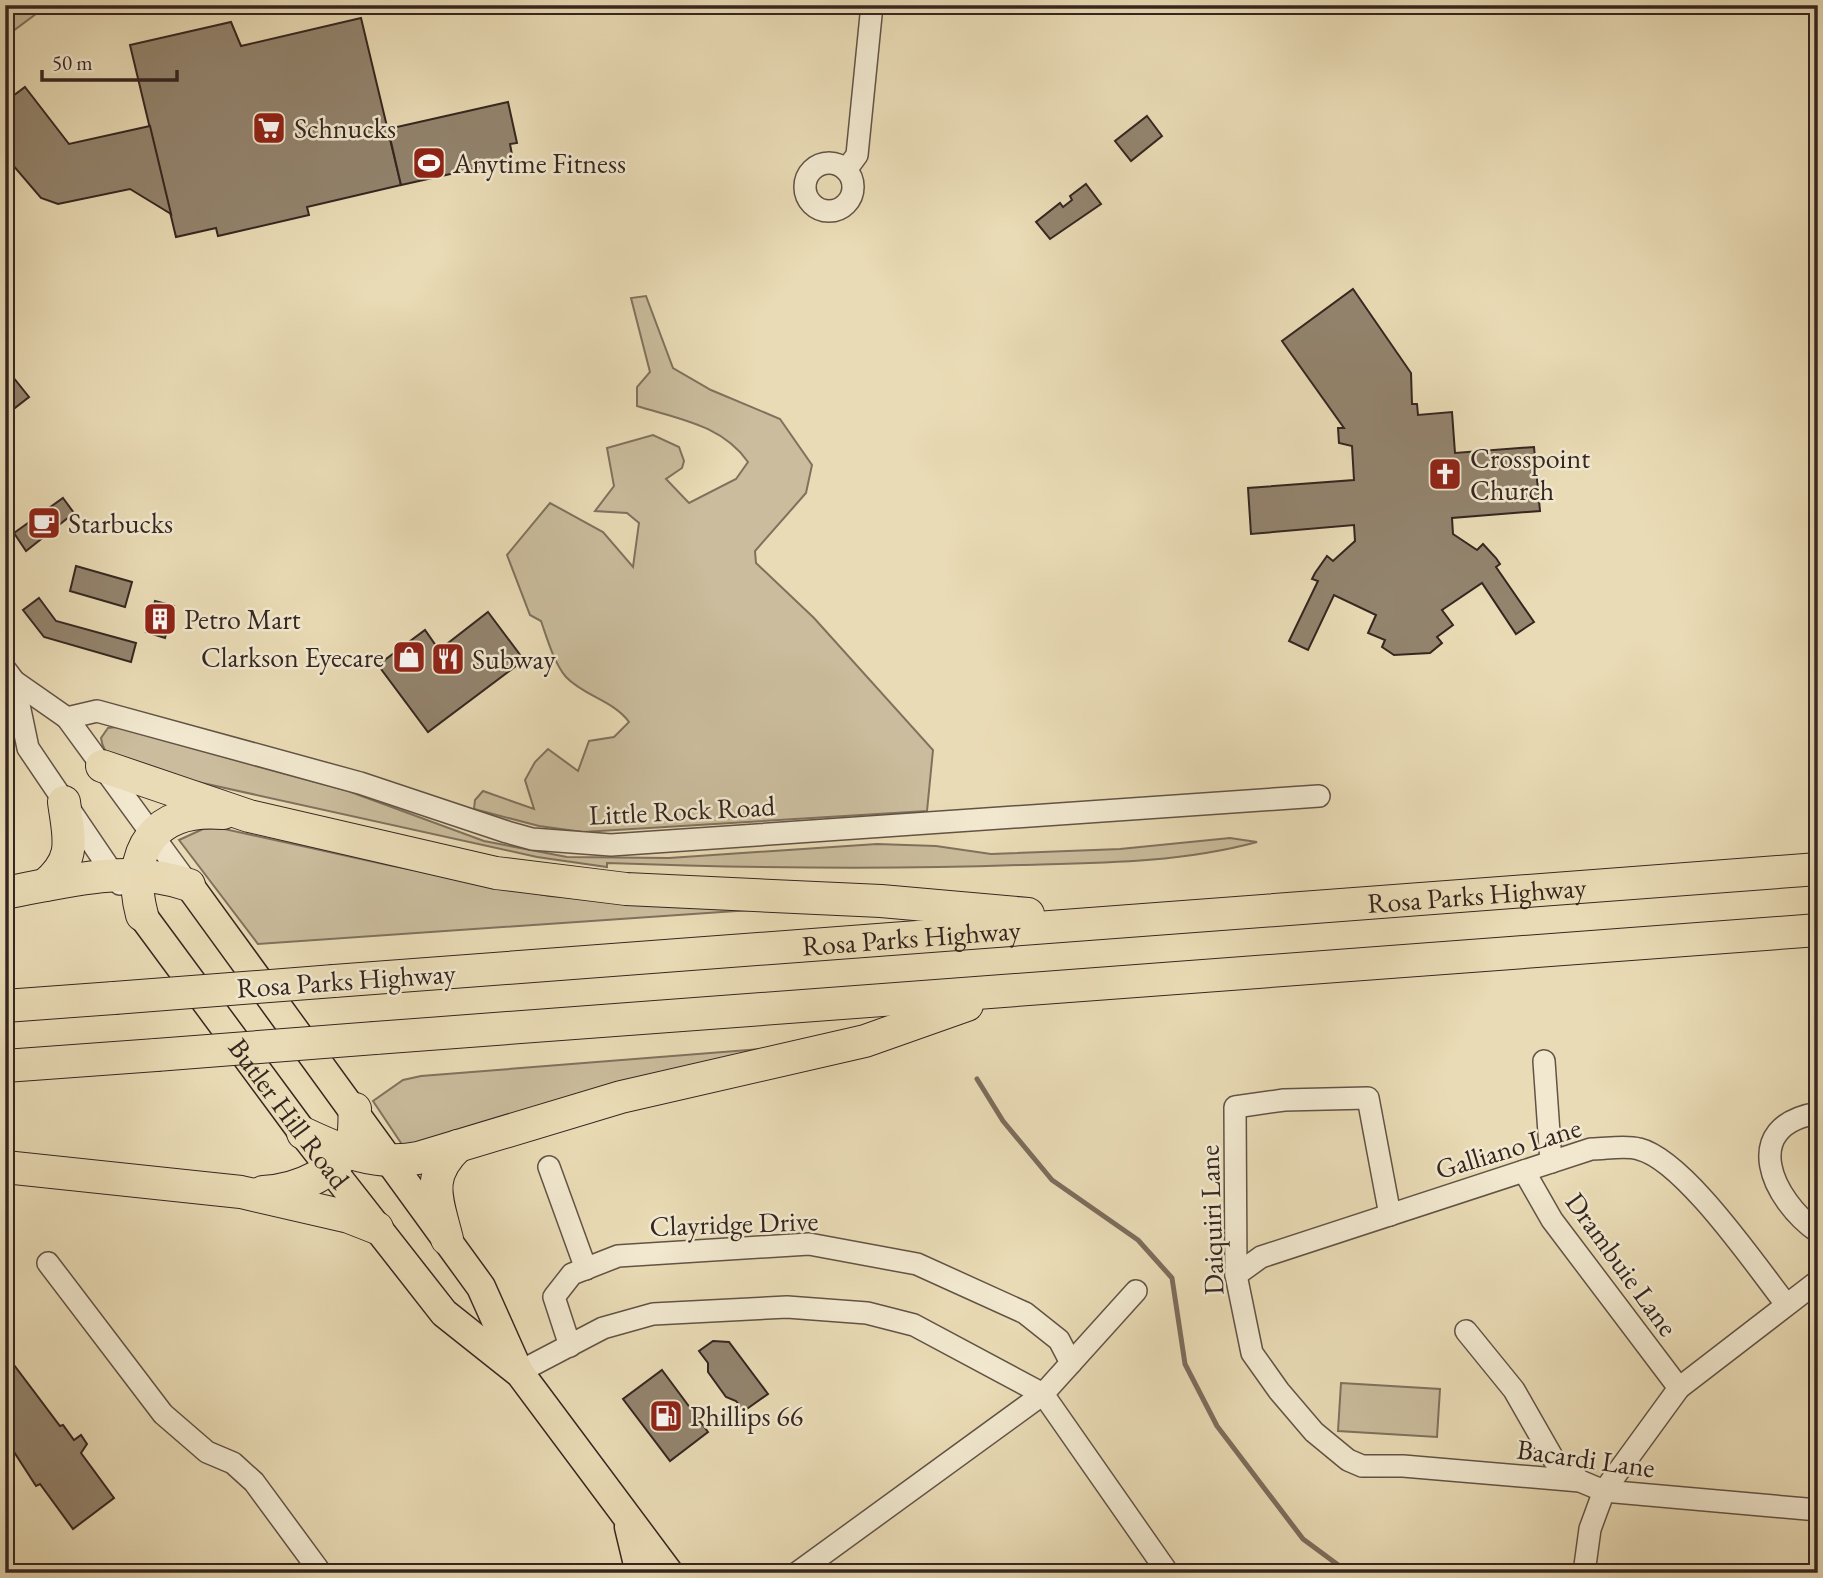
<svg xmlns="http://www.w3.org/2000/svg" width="1823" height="1578" font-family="'EB Garamond',serif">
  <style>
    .green { fill: #cabc9c; stroke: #80715e; stroke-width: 2 }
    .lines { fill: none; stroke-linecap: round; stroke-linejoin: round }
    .stream { stroke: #7c6d5c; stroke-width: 5 }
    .building { fill: #93846e; stroke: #352621; stroke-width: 2 }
    .minor-casing { stroke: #625346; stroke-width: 24 }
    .major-casing { stroke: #352621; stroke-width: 31 }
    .highway-casing { stroke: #352621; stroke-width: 34 }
    .minor { stroke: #f1e8cf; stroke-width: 21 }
    .major { stroke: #e9dbb5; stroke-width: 28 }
    .highway { stroke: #e9dbb5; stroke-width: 32 }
    .highway-bridge-casing { stroke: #352621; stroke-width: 34; stroke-linecap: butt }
    .highway-bridge { stroke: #e9dbb5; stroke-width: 32 }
    .labels { text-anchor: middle; stroke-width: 5; stroke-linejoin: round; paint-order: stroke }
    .poi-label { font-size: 28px; fill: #352621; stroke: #f1e8cf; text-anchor: start }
    .street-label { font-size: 28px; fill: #352621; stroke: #f1e8cf }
  </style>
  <rect width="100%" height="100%" fill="#e9dbb5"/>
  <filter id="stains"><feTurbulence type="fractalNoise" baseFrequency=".00286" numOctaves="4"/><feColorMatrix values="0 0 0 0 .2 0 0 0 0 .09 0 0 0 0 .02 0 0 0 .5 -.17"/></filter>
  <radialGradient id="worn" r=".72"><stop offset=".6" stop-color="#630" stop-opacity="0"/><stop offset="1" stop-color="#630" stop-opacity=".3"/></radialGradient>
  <g class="green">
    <polygon points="5,5 48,5 5,37"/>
    <path d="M646 296 673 368 711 390 780 419 812 465 806 493 755 551 756 563 814 618 933 750 927 811 583 832 539 826 474 809 475 800 483 791 534 809 525 780 535 762 548 749 578 771 589 741 614 737 629 722C614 701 584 696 566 677 554 663 547 638 541 621L530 615 507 555 550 503 603 532 633 567 639 523 627 513 595 511 614 486 607 448 653 435 679 447 684 461 682 468 666 479 689 503 736 479 748 462C722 425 679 419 637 406V387L650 372 631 298Z"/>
    <path d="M117 727 348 791 484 841 567 857 669 858 877 844 936 846 991 854 1120 849 1230 838 1257 842C1180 863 1099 863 1020 865 882 870 745 868 607 863V867L537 857 139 769C120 763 104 760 101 738L108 728Z"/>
    <polygon points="220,828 388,865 549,896 751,910 258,944 179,840 203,829"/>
    <polygon points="774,1048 545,1104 410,1148 405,1148 401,1143 373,1101 403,1080 421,1076"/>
    <polygon points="1341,1383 1440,1389 1437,1437 1338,1431"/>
  </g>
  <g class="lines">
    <g class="stream">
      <polyline points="977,1079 1003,1121 1052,1180 1138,1240 1172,1278 1185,1364 1217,1426 1303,1539 1349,1573"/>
      <polyline points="1737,1573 1766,1566 1818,1566"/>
    </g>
  </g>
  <g class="building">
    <polygon points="361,18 401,185 307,207 309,215 218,236 216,228 176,237 130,45 231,22 241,46"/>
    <polygon points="25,87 69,144 150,126 171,214 130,189 58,204 41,198 5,156 5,102"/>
    <polygon points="508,102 517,143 510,144 513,160 401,185 388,129"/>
    <polygon points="1147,116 1162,136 1131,161 1115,141"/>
    <polygon points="1086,184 1101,204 1050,239 1036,222 1060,203 1063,207 1072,200 1070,196"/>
    <polygon points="1353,289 1411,373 1412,404 1417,404 1418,415 1452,412 1455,453 1534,447 1540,511 1452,518 1453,534 1477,550 1483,544 1496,558 1500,564 1496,567 1534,622 1516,634 1482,583 1442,610 1453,625 1437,637 1442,643 1430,653 1394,655 1382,647 1385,640 1368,633 1376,615 1334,595 1308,650 1289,641 1318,581 1312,579 1315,573 1327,556 1333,561 1355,541 1354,525 1251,534 1248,488 1354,480 1352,446 1339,443 1338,428 1344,428 1282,341"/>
    <polygon points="13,377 29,397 6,415 10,420 5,424 5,383"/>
    <polygon points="63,498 74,513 26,551 14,533"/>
    <polygon points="76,566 132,582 125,607 70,591"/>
    <polygon points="39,598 56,621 136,643 131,662 44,637 23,610"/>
    <polygon points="155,601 174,606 165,638 146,632"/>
    <polygon points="488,612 524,660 428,732 378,665 425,630 439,650"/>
    <polygon points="713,1341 729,1342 768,1394 744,1411 736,1401 726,1397 708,1372 708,1363 699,1351"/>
    <polygon points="5,1353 60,1426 63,1425 74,1440 81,1435 87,1444 81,1453 114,1498 73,1529 40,1484 36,1486 5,1438"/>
    <polygon points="662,1370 708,1432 670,1461 623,1399"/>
  </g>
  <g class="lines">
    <defs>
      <g id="minor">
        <circle cx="829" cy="187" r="24"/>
        <polyline points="846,170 857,155 872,5"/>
        <polyline points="5,669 14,681 67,718 189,885"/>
        <polyline points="14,681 28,748 120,884"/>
        <polyline points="67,718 97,711 360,783 507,832 532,839 611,845 1319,796"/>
        <polyline points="1544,1061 1551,1162"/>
        <path d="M1818 1113C1738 1126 1772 1200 1818 1232"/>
        <polyline points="549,1167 586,1269"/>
        <polyline points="1524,1171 1552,1220 1679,1388"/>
        <polyline points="1390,1215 1368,1098 1284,1100 1235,1107 1236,1275 1252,1353 1279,1391 1314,1432 1348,1460 1362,1466 1403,1466 1580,1481 1604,1491 1818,1510"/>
        <polyline points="48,1263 163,1414 207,1452 233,1463 254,1482 321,1573"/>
        <path d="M1236 1275 1261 1257 1591 1149C1606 1149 1625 1145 1639 1149 1684 1160 1756 1266 1786 1304"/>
        <polyline points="1466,1331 1514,1390 1554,1460 1580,1481"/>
        <polyline points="570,1346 554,1297 572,1274 618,1256 809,1244 917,1264 1025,1313 1059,1340 1071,1363"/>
        <polyline points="519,1372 603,1328 653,1314 787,1307 867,1313 914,1325 1043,1394 1168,1573"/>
        <polyline points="797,1573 1043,1394 1136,1291"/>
        <polyline points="1584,1573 1590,1529 1604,1491 1679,1388 1818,1281"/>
      </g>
      <g id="major">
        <polyline points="189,885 481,1287 519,1372 669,1573"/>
        <path id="s1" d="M142 915 303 1133 444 1313 517 1371"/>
        <polyline points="629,1527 640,1573"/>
      </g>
      <g id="highway">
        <polyline points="102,766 249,816 496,873 626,889 881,901 1028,914"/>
        <path d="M45 885C77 858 69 839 64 802"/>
        <path d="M5 893C67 881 127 864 189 885"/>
        <path d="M142 915C125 851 155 807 223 813"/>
        <path id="s2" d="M334 981 1818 869"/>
        <polyline points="5,1006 114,998"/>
        <polyline points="375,1038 1818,930"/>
        <polyline points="5,1066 156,1055"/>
        <path d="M303 1133C341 1151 376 1166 418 1158L621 1097 865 1041 967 1005"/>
        <polyline points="5,1167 241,1192 349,1217 377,1228"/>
        <path d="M263 1192C298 1190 340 1173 353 1137 355 1129 354 1118 355 1109"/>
        <path d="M447 1239C437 1199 425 1177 458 1146"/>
      </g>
    </defs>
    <use href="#minor" class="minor-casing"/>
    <use href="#major" class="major-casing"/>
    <use href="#highway" class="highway-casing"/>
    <use href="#minor" class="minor"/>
    <use href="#major" class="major"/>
    <use href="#highway" class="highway"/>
    <defs>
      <g id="highway-bridge">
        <polyline points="114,998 334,981"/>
        <polyline points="156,1055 375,1038"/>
      </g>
    </defs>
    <use href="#highway-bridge" class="highway-bridge-casing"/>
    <use href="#highway-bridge" class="highway-bridge"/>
  </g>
  <defs>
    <symbol id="supermarket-square" viewBox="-11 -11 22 22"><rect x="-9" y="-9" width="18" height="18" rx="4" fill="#8f2418" stroke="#f1e8cf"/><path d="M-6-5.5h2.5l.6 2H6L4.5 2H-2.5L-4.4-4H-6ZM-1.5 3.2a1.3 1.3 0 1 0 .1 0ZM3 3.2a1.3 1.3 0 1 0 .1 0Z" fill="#fff"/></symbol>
    <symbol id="stadium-square" viewBox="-11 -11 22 22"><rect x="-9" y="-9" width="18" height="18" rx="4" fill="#8f2418" stroke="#f1e8cf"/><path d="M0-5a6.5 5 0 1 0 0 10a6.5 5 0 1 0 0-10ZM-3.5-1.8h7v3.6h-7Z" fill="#fff"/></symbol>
    <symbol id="church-square" viewBox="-11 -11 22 22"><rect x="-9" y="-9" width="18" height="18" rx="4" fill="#8f2418" stroke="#f1e8cf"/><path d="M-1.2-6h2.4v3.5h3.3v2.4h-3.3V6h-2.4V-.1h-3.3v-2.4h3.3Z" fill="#fff"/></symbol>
    <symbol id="cafe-square" viewBox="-11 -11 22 22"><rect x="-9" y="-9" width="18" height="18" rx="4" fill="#8f2418" stroke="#f1e8cf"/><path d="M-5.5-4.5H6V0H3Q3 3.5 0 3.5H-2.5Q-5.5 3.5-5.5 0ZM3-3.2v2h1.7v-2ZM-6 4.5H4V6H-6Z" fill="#fff"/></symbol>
    <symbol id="building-square" viewBox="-11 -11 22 22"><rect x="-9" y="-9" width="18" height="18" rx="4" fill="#8f2418" stroke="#f1e8cf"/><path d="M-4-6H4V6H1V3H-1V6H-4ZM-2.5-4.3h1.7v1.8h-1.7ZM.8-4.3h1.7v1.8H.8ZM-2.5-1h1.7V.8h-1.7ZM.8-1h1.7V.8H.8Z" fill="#fff"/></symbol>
    <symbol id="shop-square" viewBox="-11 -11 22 22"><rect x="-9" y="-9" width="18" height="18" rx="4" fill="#8f2418" stroke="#f1e8cf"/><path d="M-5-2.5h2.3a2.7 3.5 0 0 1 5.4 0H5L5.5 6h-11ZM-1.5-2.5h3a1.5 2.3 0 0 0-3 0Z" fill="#fff"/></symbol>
    <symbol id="restaurant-square" viewBox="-11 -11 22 22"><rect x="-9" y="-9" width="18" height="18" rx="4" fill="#8f2418" stroke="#f1e8cf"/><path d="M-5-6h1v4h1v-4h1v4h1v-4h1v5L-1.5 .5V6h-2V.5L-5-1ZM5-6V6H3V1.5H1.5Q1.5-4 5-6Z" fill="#fff"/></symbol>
    <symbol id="fuel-square" viewBox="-11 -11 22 22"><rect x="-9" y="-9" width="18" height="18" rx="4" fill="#8f2418" stroke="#f1e8cf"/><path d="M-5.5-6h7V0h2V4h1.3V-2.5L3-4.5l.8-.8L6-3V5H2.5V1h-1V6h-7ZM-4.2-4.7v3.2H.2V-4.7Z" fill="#fff"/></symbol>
  </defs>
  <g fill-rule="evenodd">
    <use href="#supermarket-square" x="250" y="109" width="38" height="38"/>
    <use href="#stadium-square" x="410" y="144" width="38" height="38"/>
    <use href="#church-square" x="1426" y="455" width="38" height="38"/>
    <use href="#cafe-square" x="25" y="504" width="38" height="38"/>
    <use href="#building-square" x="141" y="600" width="38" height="38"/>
    <use href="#shop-square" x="390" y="638" width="38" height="38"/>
    <use href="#restaurant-square" x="429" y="640" width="38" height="38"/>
    <use href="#fuel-square" x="647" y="1397" width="38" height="38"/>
  </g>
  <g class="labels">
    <g class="poi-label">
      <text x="294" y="138">Schnucks</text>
      <text x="453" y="173">Anytime Fitness</text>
      <text x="1470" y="468">Crosspoint<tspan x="1470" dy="32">Church</tspan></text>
      <text x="68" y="533">Starbucks</text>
      <text x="184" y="629">Petro Mart</text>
      <text x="384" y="667" text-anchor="end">Clarkson Eyecare</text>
      <text x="472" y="669">Subway</text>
      <text x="690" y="1426">Phillips 66</text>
    </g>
    <g class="street-label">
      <text transform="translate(682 810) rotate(-3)" y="10">Little Rock Road</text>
      <text dy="10" stroke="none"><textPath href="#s2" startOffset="1146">Rosa Parks Highway</textPath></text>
      <text dy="10" stroke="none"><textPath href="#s2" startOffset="579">Rosa Parks Highway</textPath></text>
      <text transform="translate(346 980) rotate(-4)" y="10">Rosa Parks Highway</text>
      <text dy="10" stroke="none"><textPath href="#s1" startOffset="247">Butler Hill Road</textPath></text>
      <text transform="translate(1508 1148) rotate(-17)" y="10">Galliano Lane</text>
      <text transform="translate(1211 1220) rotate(-92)" y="10">Daiquiri Lane</text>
      <text transform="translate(734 1223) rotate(-2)" y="10">Clayridge Drive</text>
      <text transform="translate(1622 1264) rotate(54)" y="10">Drambuie Lane</text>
      <text transform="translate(1586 1458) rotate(8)" y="10">Bacardi Lane</text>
    </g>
  </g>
  <rect width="1823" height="1578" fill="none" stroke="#e9dbb5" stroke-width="28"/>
  <rect x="7" y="7" width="1809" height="1564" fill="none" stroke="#352621" stroke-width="3.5"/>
  <rect x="14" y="14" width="1795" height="1550" fill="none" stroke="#352621" stroke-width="2"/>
  <path d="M42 70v10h135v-10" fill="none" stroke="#352621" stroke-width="3.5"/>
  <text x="52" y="70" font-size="21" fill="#352621" stroke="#f1e8cf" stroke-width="5" paint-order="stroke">50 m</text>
  <rect width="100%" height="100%" filter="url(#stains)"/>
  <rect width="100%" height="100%" fill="url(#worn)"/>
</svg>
